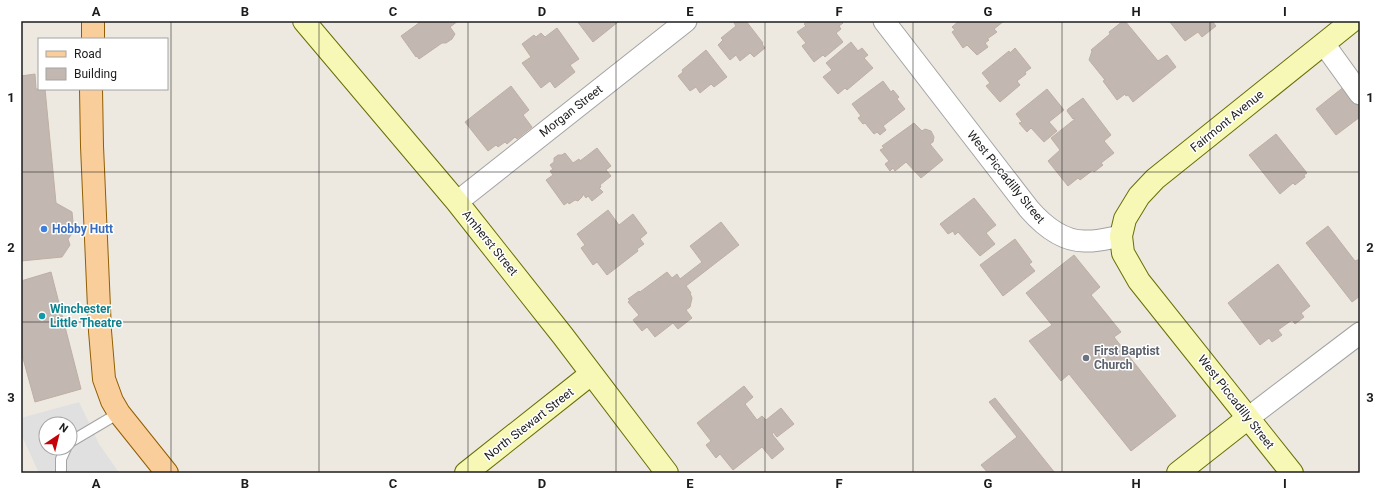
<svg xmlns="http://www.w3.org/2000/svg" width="1381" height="494" font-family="Roboto,sans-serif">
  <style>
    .parking { fill: #e0e0e0; fill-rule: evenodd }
    .building { fill: #c2b8b1; stroke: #beafa4 }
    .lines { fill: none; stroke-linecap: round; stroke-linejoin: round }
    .lane-casing { stroke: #a3a3a3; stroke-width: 12 }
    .street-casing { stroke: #a3a3a3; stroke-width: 23 }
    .secondary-casing { stroke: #676f06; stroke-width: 24 }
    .primary-casing { stroke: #915e02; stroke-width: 24 }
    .lane { stroke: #fff; stroke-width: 10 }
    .street { stroke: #fff; stroke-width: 21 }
    .secondary { stroke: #f7f8b5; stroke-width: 22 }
    .primary { stroke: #face9a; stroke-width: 22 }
    .grid { fill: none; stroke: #1c1c1c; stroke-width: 1; stroke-opacity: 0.55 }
    .shop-dot { fill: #3f7fe0; stroke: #fff; stroke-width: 1.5 }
    .culture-dot { fill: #0f9aa8; stroke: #fff; stroke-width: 1.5 }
    .worship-dot { fill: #6b7280; stroke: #fff; stroke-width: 1.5 }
    .labels { text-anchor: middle; stroke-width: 3; stroke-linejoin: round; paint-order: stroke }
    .street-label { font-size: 12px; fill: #1c1c1c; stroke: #fff }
    .shop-label { font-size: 12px; font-weight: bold; fill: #366cbe; stroke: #fff; text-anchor: start }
    .culture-label { font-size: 12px; font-weight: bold; fill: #0d838f; stroke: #fff; text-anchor: start }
    .worship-label { font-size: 12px; font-weight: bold; fill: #5b616d; stroke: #fff; text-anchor: start }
    .neatline { fill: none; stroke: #1c1c1c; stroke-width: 1.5 }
    .grid-label { font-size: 13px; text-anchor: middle; font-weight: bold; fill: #1c1c1c }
  </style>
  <rect width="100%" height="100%" fill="#ede9e1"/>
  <path class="parking" d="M79 402 99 444 119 473H39L21 434V418ZM46 424H70V448H46Z"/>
  <g class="building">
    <polygon points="417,21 458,21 450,27 455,34 452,39 446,43 442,43 419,59 417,56 416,57 401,36 419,23"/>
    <polygon points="577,21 617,21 618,22 593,42"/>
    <polygon points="737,21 746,21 763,43 762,44 765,48 754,57 750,53 740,61 736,55 730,60 718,45 723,40 721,38 736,26 734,23"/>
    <polygon points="808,21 841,21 843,23 839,26 841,29 836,33 843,42 825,57 823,55 814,62 802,46 806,43 797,32 806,26 804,24"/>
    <polygon points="959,21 1004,21 994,29 997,32 987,39 989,40 985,43 988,47 977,55 967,45 963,48 952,32 955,30 952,27"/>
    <polygon points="1123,21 1125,21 1158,61 1167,55 1176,67 1133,102 1128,95 1126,96 1125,94 1117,100 1103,81 1105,80 1089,60 1092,51 1091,50 1110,34 1109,32"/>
    <polygon points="1169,21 1212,21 1216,26 1202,37 1198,32 1185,41"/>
    <polygon points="557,28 579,59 570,65 575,72 555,88 550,81 541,88 522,63 531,57 522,44 534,35 536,37 541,33 545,37"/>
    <polygon points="851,42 858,51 862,48 868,55 864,58 873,68 847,90 845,88 838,94 823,77 832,70 826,63"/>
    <polygon points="1015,48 1031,68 1025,72 1026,74 1017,81 1020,85 1000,102 986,86 990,83 982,73 1009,51 1010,53"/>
    <polygon points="706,50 727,77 714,87 711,84 700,93 696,87 690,91 678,76 683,72 682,70"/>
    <polygon points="35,74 36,89 45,89 56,203 72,212 74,231 68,239 70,245 62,257 21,261 21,76"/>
    <polygon points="883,81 891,92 893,90 899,97 897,99 905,109 883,126 886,130 880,135 877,132 874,134 865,123 863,124 858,118 861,116 852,104"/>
    <polygon points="511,86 529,110 523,115 532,127 517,139 515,137 507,144 505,142 498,147 496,145 488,151 465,122"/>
    <polygon points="1345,86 1360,105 1360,117 1336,135 1316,109"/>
    <polygon points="1047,89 1064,110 1049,122 1057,131 1044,142 1031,128 1027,132 1019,123 1022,122 1016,114"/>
    <polygon points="1083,98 1111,135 1104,141 1114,153 1101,163 1103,165 1094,172 1093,170 1080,180 1078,178 1068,186 1048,161 1060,150 1051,138 1075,119 1074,118 1073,119 1067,111 1068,109"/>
    <polygon points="914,123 922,131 925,129 931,131 934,137 933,142 930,144 943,160 921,178 906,162 895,171 893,168 890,171 885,164 889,161 880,150 884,148 882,146"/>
    <polygon points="1276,134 1307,173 1304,175 1305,177 1295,185 1293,183 1280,194 1249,155"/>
    <polygon points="597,148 611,166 606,170 611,176 600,185 601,187 599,188 603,192 592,201 588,196 586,198 583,194 582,197 578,201 575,200 569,204 568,202 564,205 546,180 553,175 550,171 553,169 550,165 554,162 554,158 558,155 562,155 565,153 573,163 579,159 580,161"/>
    <polygon points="974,198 996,225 986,233 995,244 980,256 958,232 955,235 953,231 948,234 940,224"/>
    <polygon points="608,210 619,225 633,214 647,233 640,239 644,244 637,249 638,251 607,275 597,262 593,265 581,248 585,245 577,234"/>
    <polygon points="721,222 739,245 686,286 691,293 690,293 692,298 690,307 686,310 692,318 678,329 673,323 655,337 647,327 642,331 633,320 639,315 628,302 630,300 628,299 639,291 640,292 667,272 672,278 677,274 680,279 702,262 690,246"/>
    <polygon points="1328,226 1355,261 1360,259 1360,296 1352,302 1306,243"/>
    <polygon points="1015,239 1032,262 1029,264 1035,271 1003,296 980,265"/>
    <polygon points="1074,255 1100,287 1091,295 1121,332 1114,337 1176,416 1131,451 1069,374 1061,381 1029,341 1052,325 1026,293"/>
    <polygon points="1278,264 1310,306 1301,313 1304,317 1295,324 1292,320 1278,330 1282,335 1272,342 1269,338 1260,345 1228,303"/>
    <polygon points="51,272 81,389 35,402 21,351 21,281"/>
    <polygon points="744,386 753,397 745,404 757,420 762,416 766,420 781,408 794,424 777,437 773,432 772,434 784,449 772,459 762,447 733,470 720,454 716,458 706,445 711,441 697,423"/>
    <polygon points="995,398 1055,473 988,473 981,465 1017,437 989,402"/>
  </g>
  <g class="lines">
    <defs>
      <g id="lane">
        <polyline points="70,442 119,413"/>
        <polyline points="61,473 61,459 66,448"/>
      </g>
      <g id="street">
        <path d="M884 21 1029 209C1043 225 1062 241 1084 241 1097 242 1109 238 1121 236"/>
        <polyline points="1324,44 1360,94"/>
        <polyline points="457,202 686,21"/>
        <polyline points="1248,418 1360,333"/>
      </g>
      <g id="secondary">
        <polyline points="304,21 457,202 563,336 667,473"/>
        <polyline points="466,473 591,374"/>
        <polyline points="1178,473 1248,418"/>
        <polyline points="1292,473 1139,281 1123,253 1121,236 1125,219 1139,196 1155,179 1352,21"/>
      </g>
      <g id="primary">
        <polyline points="93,39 93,21"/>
        <polyline points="91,89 92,146 100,331 104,379 112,401 119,413 167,473"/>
      </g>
    </defs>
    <use href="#lane" class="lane-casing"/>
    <use href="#street" class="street-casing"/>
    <use href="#secondary" class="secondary-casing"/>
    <use href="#primary" class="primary-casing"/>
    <use href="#lane" class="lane"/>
    <use href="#street" class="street"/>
    <use href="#secondary" class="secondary"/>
    <use href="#primary" class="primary"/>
  </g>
  <path class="grid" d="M171 21V473M319 21V473M468 21V473M616 21V473M765 21V473M913 21V473M1062 21V473M1210 21V473M21 172H1360M21 322H1360"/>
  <circle class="shop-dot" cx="44" cy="229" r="4"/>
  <circle class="culture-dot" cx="42" cy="316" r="4"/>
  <circle class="worship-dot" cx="1086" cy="358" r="4"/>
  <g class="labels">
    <g class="street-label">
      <text transform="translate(571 111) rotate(-38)" y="4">Morgan Street</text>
      <text transform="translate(1227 121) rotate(-39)" y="4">Fairmont Avenue</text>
      <text transform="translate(1006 177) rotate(51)" y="4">West Piccadilly Street</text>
      <text transform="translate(490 243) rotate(51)" y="4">Amherst Street</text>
      <text transform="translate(1236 402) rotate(52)" y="4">West Piccadilly Street</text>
      <text transform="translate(529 424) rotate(-38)" y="4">North Stewart Street</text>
    </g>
    <g class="shop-label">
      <text x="52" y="233">Hobby Hutt</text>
    </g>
    <g class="culture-label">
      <text x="50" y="313">Winchester<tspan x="50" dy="14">Little Theatre</tspan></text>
    </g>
    <g class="worship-label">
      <text x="1094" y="355">First Baptist<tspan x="1094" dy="14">Church</tspan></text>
    </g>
  </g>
  <rect width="1381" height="494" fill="none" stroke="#ffffff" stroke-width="44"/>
  <rect x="38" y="38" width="130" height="52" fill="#ffffff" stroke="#a4a4a4"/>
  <rect x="46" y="51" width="20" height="6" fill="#face9a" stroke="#a4a4a4"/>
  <text x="74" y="58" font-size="12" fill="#1c1c1c">Road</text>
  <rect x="46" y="68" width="20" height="12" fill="#c2b8b1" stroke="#a4a4a4"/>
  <text x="74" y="78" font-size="12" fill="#1c1c1c">Building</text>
  <g transform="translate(58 436) rotate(35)"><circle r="19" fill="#ffffff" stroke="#a4a4a4"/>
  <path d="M0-3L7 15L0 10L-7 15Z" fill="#c50309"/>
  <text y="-6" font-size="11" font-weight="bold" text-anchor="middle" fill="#1c1c1c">N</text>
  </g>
  <rect x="22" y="22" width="1337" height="450" class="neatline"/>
  <g class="grid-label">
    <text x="96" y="16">A</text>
    <text x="245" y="16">B</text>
    <text x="393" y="16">C</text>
    <text x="542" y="16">D</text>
    <text x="690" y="16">E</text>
    <text x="839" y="16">F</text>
    <text x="988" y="16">G</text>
    <text x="1136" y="16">H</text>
    <text x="1285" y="16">I</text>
    <text x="11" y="102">1</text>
    <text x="1370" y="102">1</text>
    <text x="11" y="252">2</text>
    <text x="1370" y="252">2</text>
    <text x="11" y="402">3</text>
    <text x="1370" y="402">3</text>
    <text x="96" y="488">A</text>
    <text x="245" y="488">B</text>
    <text x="393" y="488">C</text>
    <text x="542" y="488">D</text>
    <text x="690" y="488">E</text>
    <text x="839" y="488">F</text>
    <text x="988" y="488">G</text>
    <text x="1136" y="488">H</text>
    <text x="1285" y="488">I</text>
  </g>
</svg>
